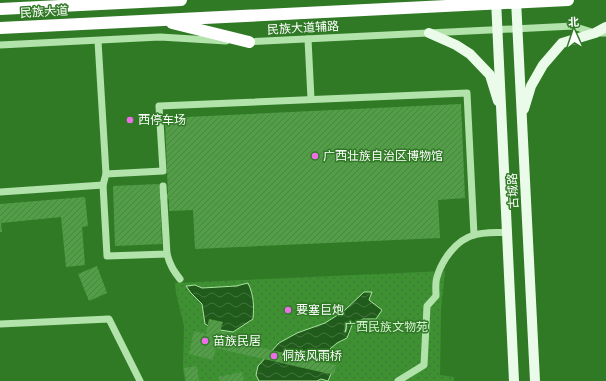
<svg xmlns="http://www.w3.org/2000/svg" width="606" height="381" font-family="'Sofia Sans Condensed','Noto Sans SC',sans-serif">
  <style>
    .grass { fill: url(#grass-dots) }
    .water { fill: url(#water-waves); stroke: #a8e49e }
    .building { fill: url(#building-hatch) }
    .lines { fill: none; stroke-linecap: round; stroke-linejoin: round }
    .minor { stroke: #b1e3aa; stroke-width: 7 }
    .major { stroke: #eafce9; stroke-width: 10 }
    .highway { stroke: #fff; stroke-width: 12 }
    .poi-dot { fill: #ec6fe7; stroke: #307a26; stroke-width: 1.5 }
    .labels { text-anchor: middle; stroke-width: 3; stroke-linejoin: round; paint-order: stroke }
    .street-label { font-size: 12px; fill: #fff; stroke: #307a26 }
    .poi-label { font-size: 12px; fill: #fff; stroke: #307a26; text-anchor: start }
    .park-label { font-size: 12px; fill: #d6f4d1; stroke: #307a26 }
  </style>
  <defs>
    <pattern id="grass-dots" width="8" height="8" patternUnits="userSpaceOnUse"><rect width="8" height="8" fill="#3d9131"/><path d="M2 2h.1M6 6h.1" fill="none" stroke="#43753c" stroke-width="1.8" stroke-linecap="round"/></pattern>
    <pattern id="water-waves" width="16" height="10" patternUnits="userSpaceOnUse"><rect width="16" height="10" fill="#215b1b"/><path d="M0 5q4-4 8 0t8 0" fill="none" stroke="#42743d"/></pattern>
    <pattern id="building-hatch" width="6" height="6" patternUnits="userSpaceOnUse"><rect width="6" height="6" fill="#529e47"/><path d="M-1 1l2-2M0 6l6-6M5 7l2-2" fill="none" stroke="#508149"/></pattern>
  </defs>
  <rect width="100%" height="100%" fill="#307a26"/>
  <polygon class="grass" points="445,271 441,310 440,375 454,377 454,381 185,381 183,368 184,326 176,293 175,283"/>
  <g class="water">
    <path d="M248 283C254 296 254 305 253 319L233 332 214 329 205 324 202 304 191 293 186 286 195 285 202 288 236 286Z"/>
    <polygon points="364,292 372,292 369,300 382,310 376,319 363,319 352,325 347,338 337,343 330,349 325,363 331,374 328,381 321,379 317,381 259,381 256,375 258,366 279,343 297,333 325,323 344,311"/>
  </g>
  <g class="building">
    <polygon points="461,104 465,198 438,200 440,238 195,249 193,210 169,211 169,199 160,200 162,244 115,246 113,186 159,184 160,194 168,194 165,118"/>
    <polygon points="85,197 88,226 82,227 85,265 66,267 61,217 1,223 2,232 0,232 0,204"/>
    <polygon points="97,266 107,293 89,301 78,274"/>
    <polygon points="209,319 223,322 220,331 233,334 232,341 336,365 334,375 216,348 213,360 189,354 194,331 206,334"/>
    <polygon points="197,366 199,381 186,381 184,368"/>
    <polygon points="242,372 244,381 219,381 218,377"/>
  </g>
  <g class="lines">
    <g class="minor">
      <polyline points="308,39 311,99"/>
      <polyline points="98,41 106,174"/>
      <polyline points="246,42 573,26 595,33 606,33"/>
      <polyline points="0,45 160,37 226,41"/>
      <polyline points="103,185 106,174 163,171 159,106 467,93 474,235"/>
      <polyline points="0,192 103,185 107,256 167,254 163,186"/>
      <path d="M167 254C170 265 173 270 180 279"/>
      <polyline points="0,324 109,319 140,381"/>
      <path d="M398 381 424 365 427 306 436 296C436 290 435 283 437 277 442 260 456 240 474 235 483 232 498 233 508 232"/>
    </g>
    <g class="major">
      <polyline points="496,0 514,381"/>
      <polyline points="516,0 535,381"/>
      <polyline points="429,33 456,45 470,54 490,75 498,101"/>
      <polyline points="524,109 531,86 543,65 562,43 595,33 606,27"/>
    </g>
    <g class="highway">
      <polyline points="0,9 181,0"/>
      <polyline points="172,23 249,42"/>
      <polyline points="0,28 568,0"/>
    </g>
  </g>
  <g class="poi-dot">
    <circle cx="130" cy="120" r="4"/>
    <circle cx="315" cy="156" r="4"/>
    <circle cx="288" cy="310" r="4"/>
    <circle cx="205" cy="341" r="4"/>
    <circle cx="274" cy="356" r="4"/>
  </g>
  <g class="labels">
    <g class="street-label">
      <text transform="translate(44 12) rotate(-3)" y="4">民族大道</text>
      <text transform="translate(303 28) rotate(-3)" y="4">民族大道辅路</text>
      <text transform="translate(513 191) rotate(-93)" y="4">古城路</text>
    </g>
    <g class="poi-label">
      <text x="138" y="124">西停车场</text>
      <text x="323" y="160">广西壮族自治区博物馆</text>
      <text x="296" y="314">要塞巨炮</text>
      <text x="213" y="345">苗族民居</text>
      <text x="282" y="360">侗族风雨桥</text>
    </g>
    <g class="park-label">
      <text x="386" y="331">广西民族文物苑</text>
    </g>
  </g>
  <g transform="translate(574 32) rotate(357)" stroke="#307a26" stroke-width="3" paint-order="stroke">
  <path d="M0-3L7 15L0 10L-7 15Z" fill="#ffffff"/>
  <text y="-6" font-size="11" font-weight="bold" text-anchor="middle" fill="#ffffff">北</text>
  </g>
</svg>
